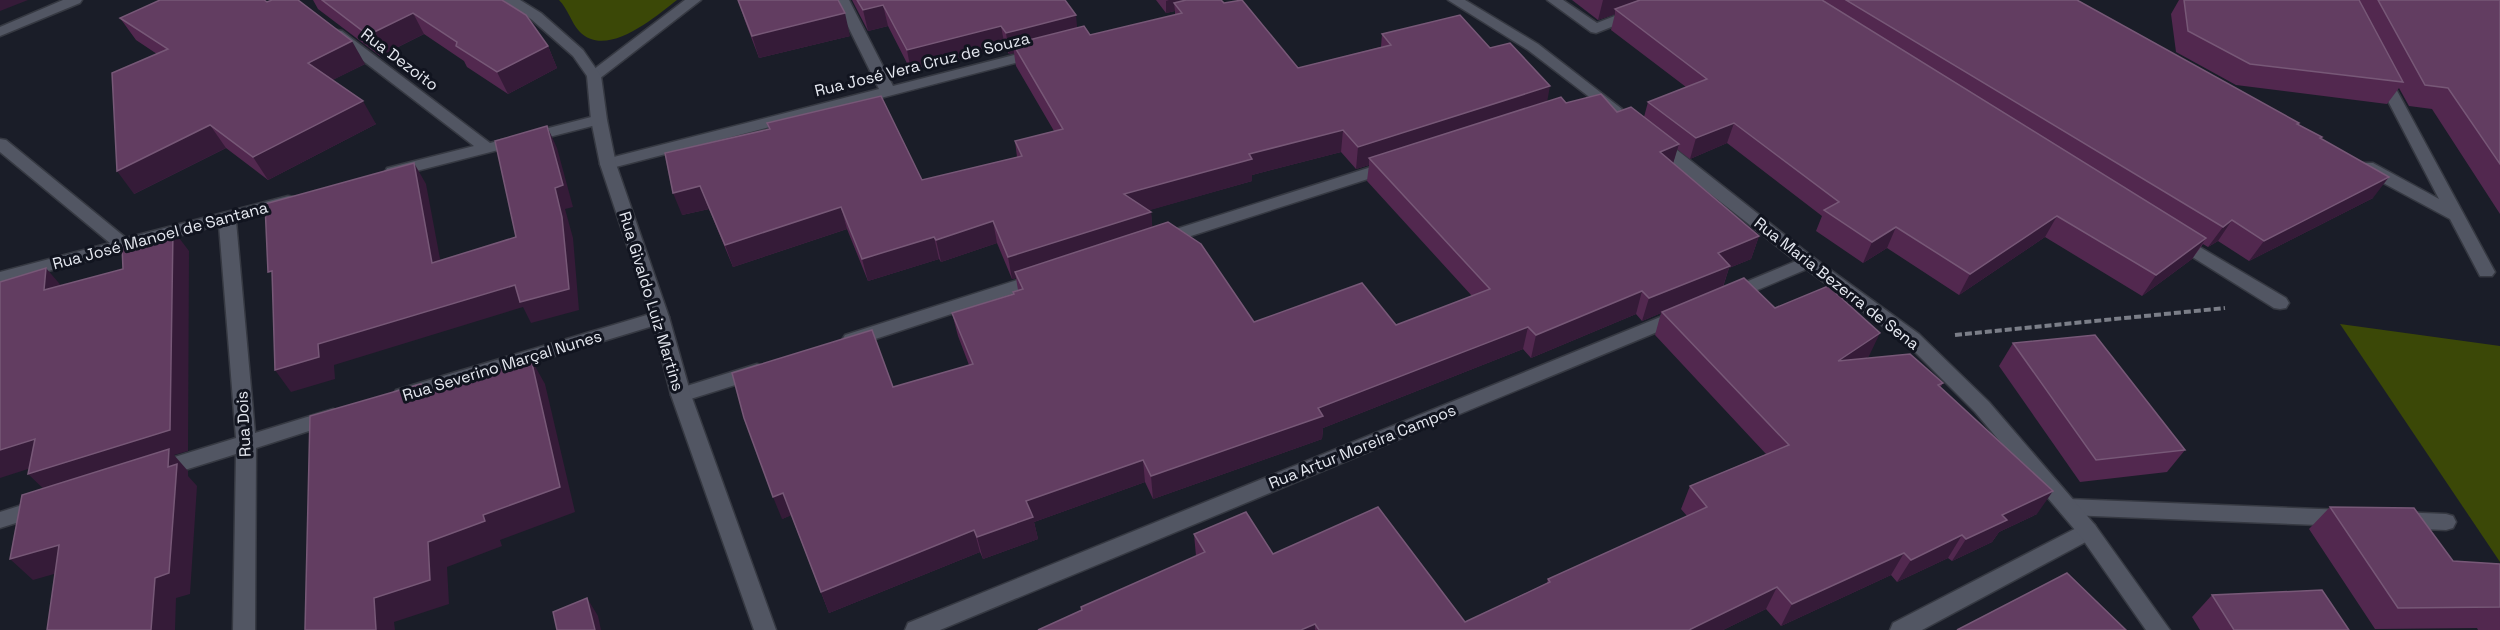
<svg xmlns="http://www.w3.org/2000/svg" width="2500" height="630" font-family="'Space Grotesk',sans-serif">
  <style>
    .green { fill: #3b4807 }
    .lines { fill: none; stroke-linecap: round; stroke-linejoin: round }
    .minor-casing { stroke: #363942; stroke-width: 3 }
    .tertiary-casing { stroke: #363942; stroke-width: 3 }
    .path { stroke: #7b7e88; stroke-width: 4; stroke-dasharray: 7 3; stroke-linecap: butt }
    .minor { fill: #525663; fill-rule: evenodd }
    .tertiary { fill: #525663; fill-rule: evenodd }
    .wall { fill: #52284f; fill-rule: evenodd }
    .shaded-wall { fill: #351b38 }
    .building { fill: #623d61; stroke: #775877; stroke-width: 1.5 }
    .labels { text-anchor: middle; stroke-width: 6; stroke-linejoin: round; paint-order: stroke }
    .street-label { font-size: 16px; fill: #e6e9f1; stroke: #11141f }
  </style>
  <rect width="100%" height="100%" fill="#1a1d28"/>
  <g class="green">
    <path d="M559 0H677C655 17 606 60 579 31 571 22 568 9 559 0Z"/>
    <polygon points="2340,324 2500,346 2500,562"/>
  </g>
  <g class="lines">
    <defs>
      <g id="minor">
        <polygon points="63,0 82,0 80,3 0,36 0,27"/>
        <polygon points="685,0 701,0 599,79 589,79 587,76 589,73"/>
        <polygon points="835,0 849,0 893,86 1037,49 1044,53 1042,56 608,169 602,168 600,164 602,160 879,89"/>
        <polygon points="1547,0 1563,0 1597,23 1655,0 1674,0 1672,3 1596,33 1591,32"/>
        <polygon points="337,30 342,31 490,143 599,115 607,120 604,123 393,177 387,176 385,172 387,168 474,146 332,37 330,34"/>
        <polygon points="2382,72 2389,76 2495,272 2492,276 2480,276 2450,219 2361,171 2359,167 2361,163 2373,163 2439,199 2375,76"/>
        <polygon points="0,139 6,140 126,238 288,196 294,197 296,201 294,205 236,221 255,433 333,409 340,411 343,416 340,421 256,448 255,630 233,630 236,454 159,478 152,476 149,470 152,464 236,438 219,225 0,284 0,272 110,243 0,152"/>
        <polygon points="1390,161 1396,162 1398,166 1396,170 1166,244 1154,244 1151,240 1154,236"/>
        <polygon points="2176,233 2286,298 2289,303 2286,308 2280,309 2274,308 2170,243 2167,239 2170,235"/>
        <polygon points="1808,256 1814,258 1817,262 1814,266 1736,299 1730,301 1724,299 1721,295 1724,291"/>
        <polygon points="1039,273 1045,275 1048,279 1045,283 851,347 845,345 842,340 845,335"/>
        <polygon points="1680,309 1686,310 1689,315 1686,320 940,630 905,630 908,623"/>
        <polygon points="660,311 666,312 669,317 666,322 403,402 396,400 393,395 396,390"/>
        <polygon points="757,364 764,366 766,371 764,376 681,402 674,400 671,395 674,390"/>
        <polygon points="41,499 48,501 51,507 48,513 0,528 0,512"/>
        <polygon points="2068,499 2345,510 2352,512 2355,518 2352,524 2345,526 2068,515 2061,513 2058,507 2061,501"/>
        <polygon points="2399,512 2446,514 2453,516 2456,522 2453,528 2446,530 2399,528 2392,526 2389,520 2392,514"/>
        <polygon points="2088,522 2095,525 2098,531 2095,537 1922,630 1890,630 1893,623"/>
      </g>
      <g id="tertiary">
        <polygon points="503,0 520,0 541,13 583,50 601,76 607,120 616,164 669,317 691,395 776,630 754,630 671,395 651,317 600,164 591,120 587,76 573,56 531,19"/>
        <polygon points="1448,0 1465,0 1538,44 1622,109 1614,114 1609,112 1528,50"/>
        <polygon points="1657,138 1663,139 1814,258 1919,334 1989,402 2095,525 2170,630 2146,630 2081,537 1975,412 1907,344 1802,266 1651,147 1649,143 1651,139"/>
      </g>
    </defs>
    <use href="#minor" class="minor-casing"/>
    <use href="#tertiary" class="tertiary-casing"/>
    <polyline class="path" points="1955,335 2225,308"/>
    <use href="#minor" class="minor"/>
    <use href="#tertiary" class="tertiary"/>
  </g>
  <g class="wall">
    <polygon points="313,0 502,0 548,46 557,68 508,94 467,67 464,61 424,34 380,56 318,9"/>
    <polygon points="738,0 850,36 759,58 745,21"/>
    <path d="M852 0H1065L1077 28 1090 35 1175 15V11L1166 13 1156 0H1221L1298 68 1381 47 1382 34 1490 48 1547 101 1566 103 1644 117 1648 102 1686 87 1611 30 1615 14 1598 20 1572 0H2077L2299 123 2298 124 2322 137 2321 139 2373 198 2249 261 2218 241 2208 247 2203 244 2192 259 2142 296 2045 237 1959 295 1887 248 1863 263 1816 231 1822 216 1727 143 1690 159 1677 149 1673 163 1759 236 1751 259 1729 268 1723 287 1775 308 1869 356 1866 358 1943 383 1940 388 2037 514 1999 532 1992 542 1952 561 1948 558 1897 582 1891 575 1781 626 1766 609 1723 630H1038L1081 610V607L1196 556 1194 534 1273 554 1465 622 1547 583 1548 579 1687 516 1681 509 1690 486 1766 454 1655 335 1661 313 1642 321 1636 314 1531 358 1523 349 1323 428 1322 439 1153 499 1145 482 1034 522 1038 539 983 559 980 552 829 613 791 515 782 519 893 387 969 365 958 336 952 313 1014 295 1013 292 1018 290 1016 278 1012 279 997 243 941 262 939 259 868 281 847 229 733 267 709 209 682 215 769 129 767 123 922 180 1017 157 1015 141 1054 131 1016 66 1014 53 1009 54 1005 47 911 71 888 26 868 31ZM1341 152 1356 169 1369 165 1367 181 1472 296 1396 325 1254 322 1152 228 1151 212 1149 210 1252 181V175Z"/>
    <polygon points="2179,0 2500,0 2500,214 2432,109 2409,106 2399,88 2387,104 2236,85 2176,52 2171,14"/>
    <polygon points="120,18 365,64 332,80 376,124 268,180 226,148 134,194 157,54 136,40"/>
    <polygon points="2013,343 2185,450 2167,472 2080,482 1999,366"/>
    <polygon points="2330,507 2453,561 2500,564 2500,630 2478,630 2477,628 2375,629 2309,529"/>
    <polygon points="2212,595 2349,630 2200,630 2192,617"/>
  </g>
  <g class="shaded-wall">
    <polygon points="0,0 28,0 0,11"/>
    <polygon points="1169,0 1206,0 1174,3 1175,11 1166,13 1166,1"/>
    <polygon points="1603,0 1649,0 1615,9 1615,14 1598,20"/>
    <polygon points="883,5 888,26 868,31 863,10"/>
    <polygon points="413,13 424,34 380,56 368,35"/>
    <polygon points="845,13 850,36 759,58 752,36"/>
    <polygon points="1076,15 1078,36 1013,44 1014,53 1009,54 1006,33"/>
    <polygon points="1001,26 1005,47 911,71 907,50"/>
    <polygon points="352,41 365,64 321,86 308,63"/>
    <polygon points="548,46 557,68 508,94 497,72"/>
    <polygon points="1550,86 1546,108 1369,158 1369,165 1356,169 1358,147"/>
    <polygon points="363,101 376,124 268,180 253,157"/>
    <polygon points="1734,123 1727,143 1690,159 1696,138"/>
    <polygon points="210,125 226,148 134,194 117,171"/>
    <polygon points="547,126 557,148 573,207 565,209 573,238 579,310 531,323 523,307 334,365 335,379 291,392 275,370 318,344 515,285 555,188"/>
    <polygon points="1343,130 1341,152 1252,175 1252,181 1126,217 1124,194 1249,154"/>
    <polygon points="1679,144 1672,167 1660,152"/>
    <polygon points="414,163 426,184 445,285 432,263"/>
    <polygon points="2389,177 2373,198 2249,261 2264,241"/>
    <polygon points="700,186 709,209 682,215 673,193"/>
    <polygon points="841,207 847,229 733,267 725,245"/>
    <polygon points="1151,212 1153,234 1015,272 1016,278 1012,279 1008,257"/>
    <polygon points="2057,216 2045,237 1959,295 1970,274"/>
    <polygon points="2232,220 2218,241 2208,247 2223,227"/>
    <polygon points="993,221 997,243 941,262 936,240"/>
    <polygon points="1896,227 1887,248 1863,263 1872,242"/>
    <polygon points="173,230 189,251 188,451 174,455 188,471 188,476 197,486 190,594 176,598 175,630 151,630 49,494 28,474"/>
    <polygon points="1759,236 1751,259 1729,268 1722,289 1662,312 1661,313 1642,321 1649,298 1718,253"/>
    <polygon points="934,237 939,259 868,281 862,259"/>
    <polygon points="2206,238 2192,259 2142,296 2156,275"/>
    <polygon points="46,268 64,289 44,290"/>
    <polygon points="1642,291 1636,314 1531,358 1536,335"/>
    <polygon points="1528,327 1523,349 1323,428 1322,439 1153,499 1151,476 1318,408"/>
    <polygon points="1880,333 1869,356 1828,384 1838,361"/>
    <polygon points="531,359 545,384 575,512 500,540 502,546 447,567 449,604 394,622 395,630 376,630 374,598 428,542 483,515"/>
    <polygon points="421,384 438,410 422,393"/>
    <polygon points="35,439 56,460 0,478 0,450"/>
    <polygon points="1143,460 1145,482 1034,522 1038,539 983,559 977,537 1026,501"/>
    <polygon points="2053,491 2037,514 1999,532 1992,542 1952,561 1966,539 2002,515"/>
    <polygon points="783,493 792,515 782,519 773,497"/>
    <polygon points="974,530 980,552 829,613 821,592"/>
    <polygon points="1962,535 1948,558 1897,582 1911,560"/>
    <polygon points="59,545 82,566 33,580 10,559"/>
    <polygon points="1904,553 1891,575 1781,626 1792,604"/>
    <polygon points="1777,587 1766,609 1723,630 1689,630"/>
    <polygon points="587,598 598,616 601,630 595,630"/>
    <polygon points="1315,624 1315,630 1301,630"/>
  </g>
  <g class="building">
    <polygon points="160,0 264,0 267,2 272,0 298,0 352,41 308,63 363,101 253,157 210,125 117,171 112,73 168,49 120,18"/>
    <polygon points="322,0 502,0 526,15 548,46 497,72 456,46 457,42 413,13 368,35"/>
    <polygon points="738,0 838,0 845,13 752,36"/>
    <polygon points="857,0 1065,0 1076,15 1006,33 1001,26 907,50 883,5 863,10"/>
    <polygon points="1186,0 1221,0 1224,3 1242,0 1298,68 1391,45 1382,34 1460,15 1490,48 1510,43 1550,86 1358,147 1343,130 1249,154 1252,159 1124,194 1151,212 1008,257 993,221 936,240 934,237 862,259 841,207 725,245 700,186 673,193 665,153 770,129 767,123 881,96 922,180 1022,156 1015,141 1063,129 1013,44 1084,26 1090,35 1182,13 1174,3"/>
    <polygon points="1640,0 1822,0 2206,238 2156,275 2057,216 1970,274 1896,227 1872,242 1824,210 1839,202 1734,123 1696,138 1648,102 1707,79 1615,9"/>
    <polygon points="1846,0 2077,0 2299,123 2297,124 2322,137 2320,138 2389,177 2264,241 2232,220 2223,227"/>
    <polygon points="2184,0 2359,0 2403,82 2250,64 2188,31"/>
    <polygon points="2378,0 2500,0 2500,164 2448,88 2425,85"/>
    <polygon points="1601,94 1617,112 1631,107 1679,144 1660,152 1759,236 1718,253 1730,266 1649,298 1642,291 1536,335 1528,327 1318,408 1323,416 1151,476 1143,460 1026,501 1033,517 977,537 974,530 821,592 783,493 773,497 744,418 732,373 872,330 893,387 973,364 952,313 1014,294 1013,292 1023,289 1015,272 1168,222 1201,244 1254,322 1362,283 1396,325 1490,289 1369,158 1561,97 1566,103"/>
    <polygon points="547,126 563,185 555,188 562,217 569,289 520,302 515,285 318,344 319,357 275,370 272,271 268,272 265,204 414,163 432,263 516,237 495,141"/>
    <polygon points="173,230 170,430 28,474 35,439 0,450 0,282 46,268 44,290 123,269 122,246"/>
    <polygon points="1744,278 1775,308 1828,286 1880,333 1838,361 1910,354 1943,383 1938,385 2053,491 2002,515 2007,520 1966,539 1962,535 1911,560 1904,553 1792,604 1777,587 1689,630 1319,630 1315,624 1301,630 1038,630 1082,610 1081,607 1205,552 1194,534 1246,512 1273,554 1378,507 1465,622 1550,582 1548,579 1707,507 1690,486 1789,445 1662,312"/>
    <polygon points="2095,335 2185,450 2096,460 2013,343"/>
    <polygon points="531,359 560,487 483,515 485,521 428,542 430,580 374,598 376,630 305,630 310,416 421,384 422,393"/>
    <polygon points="169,449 168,467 177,464 169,573 155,578 151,630 47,630 59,545 10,559 22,495"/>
    <polygon points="2330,507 2414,508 2453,561 2500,564 2500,607 2398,608"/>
    <polygon points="2067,573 2126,630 1957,630"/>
    <polygon points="2322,590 2349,630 2234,630 2212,595"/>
    <polygon points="587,598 595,630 557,630 553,612"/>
  </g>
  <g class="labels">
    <g class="street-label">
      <text transform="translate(400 59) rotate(37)" y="6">Rua Dezoito</text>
      <text transform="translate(922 64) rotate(-14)" y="6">Rua José Vera Cruz de Souza</text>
      <text transform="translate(160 235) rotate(-15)" y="6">Rua José Manoel de Santana</text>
      <text transform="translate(1837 283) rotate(38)" y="6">Rua Maria Bezerra de Sena</text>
      <text transform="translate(652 301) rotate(73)" y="6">Rua Givaldo Luiz Martins</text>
      <text transform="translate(502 365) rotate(-17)" y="6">Rua Severino Marçal Nunes</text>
      <text transform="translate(243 424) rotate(-93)" y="6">Rua Dois</text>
      <text transform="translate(1362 446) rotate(-22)" y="6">Rua Artur Moreira Campos</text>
    </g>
  </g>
</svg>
